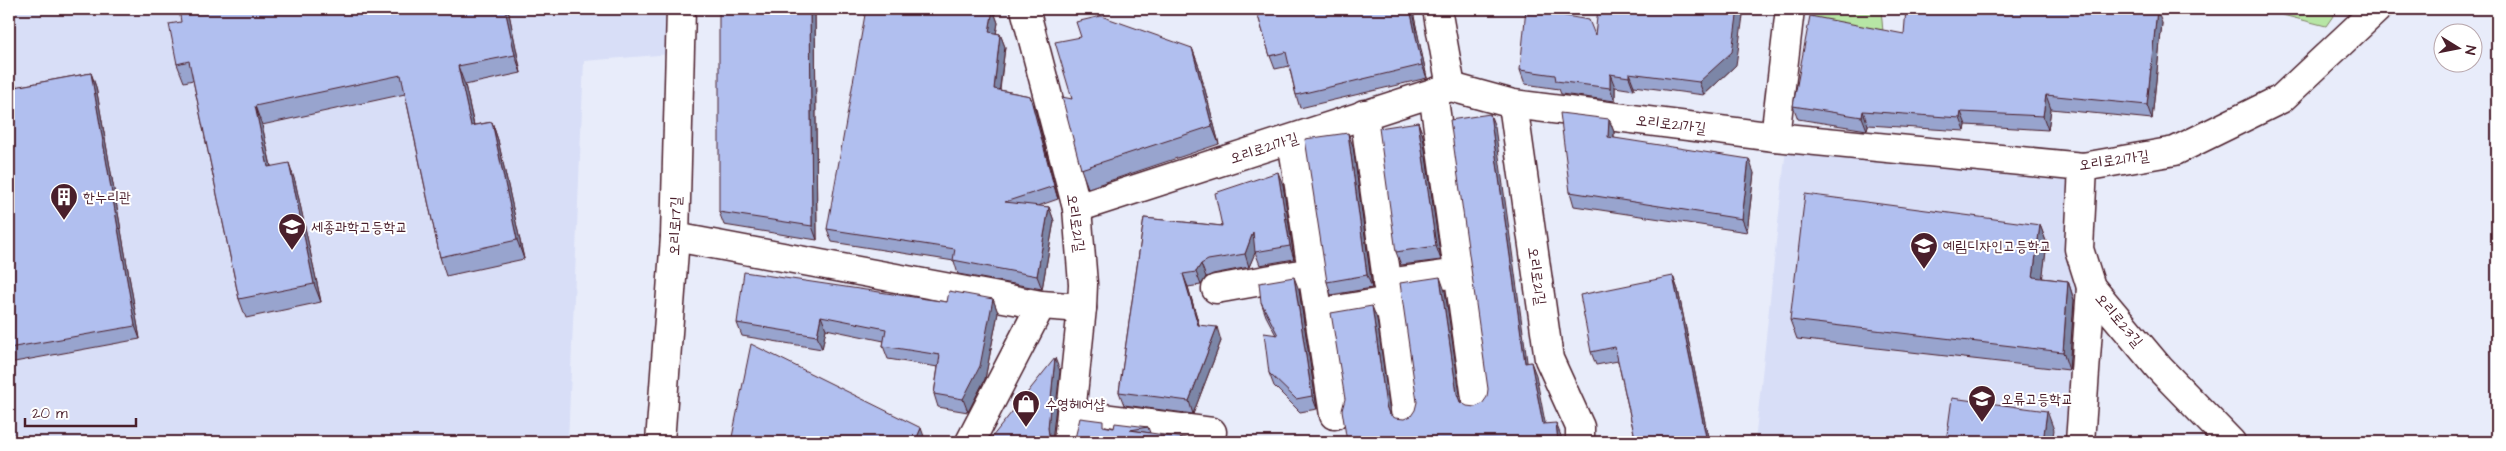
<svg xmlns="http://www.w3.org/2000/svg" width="2506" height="451" font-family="'Architects Daughter','Poor Story',sans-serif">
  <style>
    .built { fill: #d8def7 }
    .green { fill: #b7e6a5; stroke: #808268 }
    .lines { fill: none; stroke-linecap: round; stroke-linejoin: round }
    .minor-casing { stroke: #4a1f2b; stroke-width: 31 }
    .minor { stroke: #fff; stroke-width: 28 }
    .wall { fill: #98a4ce; stroke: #4a1f2b }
    .shaded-wall { fill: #7c86a7; stroke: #4a1f2b }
    .building { fill: #b1bfef; stroke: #4a1f2b }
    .labels { text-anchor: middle; stroke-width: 4; stroke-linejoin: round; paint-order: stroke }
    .street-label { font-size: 15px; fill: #4a1f2b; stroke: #fff }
    .poi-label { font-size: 15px; fill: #4a1f2b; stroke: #fff; text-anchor: start }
  </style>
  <rect width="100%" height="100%" fill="#e8ecfa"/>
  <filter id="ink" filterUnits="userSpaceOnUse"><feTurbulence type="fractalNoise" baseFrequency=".02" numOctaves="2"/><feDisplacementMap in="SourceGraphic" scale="10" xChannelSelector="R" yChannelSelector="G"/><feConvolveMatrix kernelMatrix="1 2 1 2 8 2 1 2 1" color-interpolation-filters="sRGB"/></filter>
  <g filter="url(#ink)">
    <g class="built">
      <polygon points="9,9 673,9 671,54 584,61 568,442 9,442"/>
      <polygon points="1787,138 2083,167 2078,442 1755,442"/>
    </g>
    <g class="green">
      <polygon points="1813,9 1881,9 1883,32 1814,18"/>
      <polygon points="2259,9 2338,9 2326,26"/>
    </g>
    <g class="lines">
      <defs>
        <g id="minor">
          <polyline points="1025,9 1077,208 1083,284 1082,308 1068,442"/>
          <polyline points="1437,9 1451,87"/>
          <polyline points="1433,93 1477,405"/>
          <polyline points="1513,104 1549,359 1580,427 1580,442"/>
          <polyline points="1364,114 1406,417"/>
          <polyline points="1775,137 1790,9"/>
          <polyline points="1292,140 1334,415"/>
          <polyline points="2083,167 2079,249 2091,287 2159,368 2231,442"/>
          <polyline points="1077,208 1451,87 1513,104 1775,137 2083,167 2175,151 2281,99 2377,9"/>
          <polyline points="675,237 1041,305 1082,308"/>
          <polyline points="1387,283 1458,273"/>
          <polyline points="1216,289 1312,272"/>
          <polyline points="1319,313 1389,301"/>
          <polyline points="1071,414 1212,432"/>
          <polyline points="660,442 675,237 681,9"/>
          <polyline points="970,442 1041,305"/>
          <polyline points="2080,442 2091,287"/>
        </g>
      </defs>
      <use href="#minor" class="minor-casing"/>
      <use href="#minor" class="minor"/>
    </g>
    <g class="wall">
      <polygon points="508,9 521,73 465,85 474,125 492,122 498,140 524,259 446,276 440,257 405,94 262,125 271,166 295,181 321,302 246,318 239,299 193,80 184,82 177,64 181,22"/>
      <polygon points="815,9 817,240 724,225 719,212"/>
      <polygon points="993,9 998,23 996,33 1000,34 1005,47 1000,90 1030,96 1035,109 1058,199 1038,206 1049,207 1054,221 1042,289 958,274 954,261 832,242 827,229"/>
      <polygon points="1256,9 1418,9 1419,10 1413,12 1427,78 1300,108 1296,95 1289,66 1275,69 1270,56"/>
      <polygon points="2162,23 2152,119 2051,109 2048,130 1966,125 1965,131 1868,125 1867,130 1798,119 1793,106 1904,34"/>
      <polygon points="1595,35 1736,65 1704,95 1634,86 1634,90 1615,87 1615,101 1561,94 1559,89 1525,84 1520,70"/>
      <polygon points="1081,37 1192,48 1199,67 1219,144 1088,188 1081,169 1072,99"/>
      <polygon points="91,73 96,87 140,339 9,363 9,88"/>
      <polygon points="1609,119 1614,132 1614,138 1754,173 1747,232 1574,206 1570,192"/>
      <polygon points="1418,122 1423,136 1441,260 1401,265 1396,252"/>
      <polygon points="1353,146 1372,288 1331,295 1327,282"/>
      <polygon points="1283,185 1294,259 1260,265 1255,252 1249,267 1213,274 1206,277 1201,285 1188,287 1199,325 1221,341 1193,414 1124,405 1119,392 1144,218 1222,226"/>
      <polygon points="2040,225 2047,244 2042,278 2068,281 2074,300 2069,370 1797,339 1790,320"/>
      <polygon points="1673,276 1678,290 1709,442 1636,442 1618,361 1596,365 1591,352"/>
      <polygon points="1299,290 1317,409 1300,412 1274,386 1269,373 1276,335 1266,316 1261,302"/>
      <polygon points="993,299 998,313 985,379 968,412 938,407 934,394 938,367 888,359 883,346 884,341 826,329 822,349 742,336 737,323 947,302"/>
      <polygon points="1105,426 1114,428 1148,427 1150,433"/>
    </g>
    <g class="shaded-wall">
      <polygon points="505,9 508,9 521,73 515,55"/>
      <polygon points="810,9 815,9 817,240 812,226"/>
      <polygon points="993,9 998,23 994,45 989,32"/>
      <polygon points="1410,9 1411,9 1413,12 1427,78 1422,65"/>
      <polygon points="1738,9 1744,9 1736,65 1704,95 1699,82"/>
      <polygon points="2157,10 2162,23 2152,119 2147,105"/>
      <polygon points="1000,34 1005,47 998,102 994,89"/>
      <polygon points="1192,48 1199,67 1219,144 1212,126"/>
      <polygon points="458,66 465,85 478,145 471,126"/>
      <polygon points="91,73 96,87 140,339 135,326"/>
      <polygon points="1629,73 1634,86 1634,90 1629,77"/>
      <polygon points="1610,74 1615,87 1615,101 1610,88"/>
      <polygon points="2046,95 2051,109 2048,130 2043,116"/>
      <polygon points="1030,96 1035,109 1058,199 1054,186"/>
      <polygon points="255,106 262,125 275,186 268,167"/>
      <polygon points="1863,111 1868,125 1867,130 1862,117"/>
      <polygon points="1961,112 1966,125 1965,131 1960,118"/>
      <polygon points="1490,114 1495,127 1529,376 1525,363"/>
      <polygon points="1609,119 1614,132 1613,151 1608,137"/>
      <polygon points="492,122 498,140 524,259 517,240"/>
      <polygon points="1418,122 1423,136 1441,260 1436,246"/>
      <polygon points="1348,133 1353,146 1372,288 1367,275"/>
      <polygon points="1749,159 1754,173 1747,232 1742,219"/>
      <polygon points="289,163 295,181 321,302 314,284"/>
      <polygon points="1278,172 1283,185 1294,259 1290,246"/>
      <polygon points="1049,207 1054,221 1042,289 1037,276"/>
      <polygon points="2040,225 2047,244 2040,296 2033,277"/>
      <polygon points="1253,232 1258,246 1249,267 1245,254"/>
      <polygon points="1201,264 1206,277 1201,285 1196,272"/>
      <polygon points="1183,274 1188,287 1203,338 1198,325"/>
      <polygon points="1673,276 1678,290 1709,442 1707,442"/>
      <polygon points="1294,277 1299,290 1317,409 1312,396"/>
      <polygon points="1440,277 1445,291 1462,408 1457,394"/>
      <polygon points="2068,281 2074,300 2069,370 2063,352"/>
      <polygon points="993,299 998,313 985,379 968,412 963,399"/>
      <polygon points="1372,306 1377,319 1391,420 1386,406"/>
      <polygon points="821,316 826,329 822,349 817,336"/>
      <polygon points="1217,327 1221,341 1193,414 1189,401"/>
      <polygon points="1055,358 1060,371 1052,441 1049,435 1048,428"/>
      <polygon points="1531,362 1536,375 1548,438 1543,424"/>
      <polygon points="2047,411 2054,430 2052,442 2043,442"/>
      <polygon points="1556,423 1561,436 1562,442 1558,442"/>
      <polygon points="921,428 926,442 915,442"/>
    </g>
    <g class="building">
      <polygon points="179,9 505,9 515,55 458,66 471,126 492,122 517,240 440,257 401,75 255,106 268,167 289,163 314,284 239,299 189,61 177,64 169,24 181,22"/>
      <polygon points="719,9 810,9 812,226 719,212"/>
      <polygon points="866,9 993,9 989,32 1000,34 994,89 1030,96 1054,186 1005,202 1049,207 1037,276 953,260 955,249 827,229"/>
      <polygon points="1256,9 1410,9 1422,65 1296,95 1286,52 1270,56"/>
      <polygon points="1526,9 1589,20 1595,35 1598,9 1738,9 1732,52 1699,82 1629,73 1629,77 1610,74 1610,88 1556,81 1555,75 1520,70"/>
      <polygon points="1906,9 2147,9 2157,10 2147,105 2046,95 2043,116 1961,112 1960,118 1863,111 1862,117 1793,106 1810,16 1904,34"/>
      <polygon points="1101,16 1192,48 1212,126 1081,169 1062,97 1072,99 1055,42 1081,37 1076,22"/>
      <polygon points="91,73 135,326 9,348 9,88"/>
      <polygon points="1560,113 1609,119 1608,137 1749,159 1742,219 1570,192"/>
      <polygon points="1490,114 1525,363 1531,362 1543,424 1556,423 1558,442 1347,442 1342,410 1345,399 1331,313 1372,306 1386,406 1389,414 1395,418 1404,419 1411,416 1415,410 1417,402 1400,283 1440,277 1457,394 1460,402 1467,406 1475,407 1482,404 1487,397 1488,389 1450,120"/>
      <polygon points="1418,122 1436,246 1396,252 1379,128"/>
      <polygon points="1348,133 1367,275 1327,282 1305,139"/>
      <polygon points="1278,172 1290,246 1255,252 1253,232 1245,254 1208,260 1201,264 1196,272 1183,274 1198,325 1217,327 1189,401 1119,392 1144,218 1222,226 1215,193"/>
      <polygon points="1805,194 2040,225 2033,277 2068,281 2063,352 1790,320"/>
      <polygon points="744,272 947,302 949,291 993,299 980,366 963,399 934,394 940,355 883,346 886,329 821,316 817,336 737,323"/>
      <polygon points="1673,276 1707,442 1636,442 1615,347 1591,352 1580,295"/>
      <polygon points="1294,277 1312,396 1296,399 1269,373 1264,333 1278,335 1261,302 1259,283"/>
      <polygon points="751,344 921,428 915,442 731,442"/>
      <polygon points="1055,358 1048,428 1049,435 1054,441 1057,442 988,442"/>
      <polygon points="1952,398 2047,411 2043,442 1946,442"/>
      <polygon points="1080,418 1103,421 1103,426 1114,428 1115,423 1148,427 1130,430 1212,442 1070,442 1075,438"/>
    </g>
  </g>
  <defs>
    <symbol id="building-pin" viewBox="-11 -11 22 30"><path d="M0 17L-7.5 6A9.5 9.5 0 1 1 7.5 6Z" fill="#4a1f2b" stroke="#fff"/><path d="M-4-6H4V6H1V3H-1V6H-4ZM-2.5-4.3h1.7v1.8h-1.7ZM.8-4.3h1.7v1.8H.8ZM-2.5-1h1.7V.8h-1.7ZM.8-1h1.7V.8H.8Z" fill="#fff"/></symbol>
    <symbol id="school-pin" viewBox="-11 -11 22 30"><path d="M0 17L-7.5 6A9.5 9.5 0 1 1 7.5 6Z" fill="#4a1f2b" stroke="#fff"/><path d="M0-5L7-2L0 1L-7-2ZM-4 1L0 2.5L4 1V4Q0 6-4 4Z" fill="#fff"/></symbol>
    <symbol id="shop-pin" viewBox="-11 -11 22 30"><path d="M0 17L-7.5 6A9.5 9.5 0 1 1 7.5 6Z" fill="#4a1f2b" stroke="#fff"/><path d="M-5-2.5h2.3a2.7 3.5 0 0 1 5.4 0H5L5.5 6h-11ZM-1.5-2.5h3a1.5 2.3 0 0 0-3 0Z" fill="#fff"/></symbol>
  </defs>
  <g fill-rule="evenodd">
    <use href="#building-pin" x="48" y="181" width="32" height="43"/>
    <use href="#school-pin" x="276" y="211" width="32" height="43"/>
    <use href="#school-pin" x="1908" y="230" width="32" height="43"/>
    <use href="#school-pin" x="1966" y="383" width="32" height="43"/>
    <use href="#shop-pin" x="1010" y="388" width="32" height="43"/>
  </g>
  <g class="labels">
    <g class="street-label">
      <text transform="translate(1671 124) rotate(7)" y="5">오리로21가길</text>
      <text transform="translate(1264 148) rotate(-18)" y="5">오리로21가길</text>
      <text transform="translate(2114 160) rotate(-8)" y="5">오리로21가길</text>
      <text transform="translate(1076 223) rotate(82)" y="5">오리로21길</text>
      <text transform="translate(675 226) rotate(-88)" y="5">오리로17길</text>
      <text transform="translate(1537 276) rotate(82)" y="5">오리로21길</text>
      <text transform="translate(2119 320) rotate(50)" y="5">오리로23길</text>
    </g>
    <g class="poi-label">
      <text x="83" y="202">한누리관</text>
      <text x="311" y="232">세종과학고등학교</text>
      <text x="1943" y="251">예림디자인고등학교</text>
      <text x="2001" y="404">오류고등학교</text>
      <text x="1045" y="409">수영헤어샵</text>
    </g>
  </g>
  <rect width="2506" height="451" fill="none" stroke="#fff" stroke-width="30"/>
  <rect x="15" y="15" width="2476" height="421" fill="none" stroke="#4a1f2b" stroke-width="2" filter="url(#ink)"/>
  <g transform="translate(2458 48) rotate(100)"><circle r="24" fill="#ffffff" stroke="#b7a5aa"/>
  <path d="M0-4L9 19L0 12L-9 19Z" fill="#4a1f2b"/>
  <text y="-8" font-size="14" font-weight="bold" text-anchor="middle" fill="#4a1f2b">N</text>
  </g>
  <path d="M25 418v8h111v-8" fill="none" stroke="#4a1f2b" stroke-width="2.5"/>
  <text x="32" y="418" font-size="15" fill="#4a1f2b" stroke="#ffffff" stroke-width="4" paint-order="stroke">20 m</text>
</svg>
